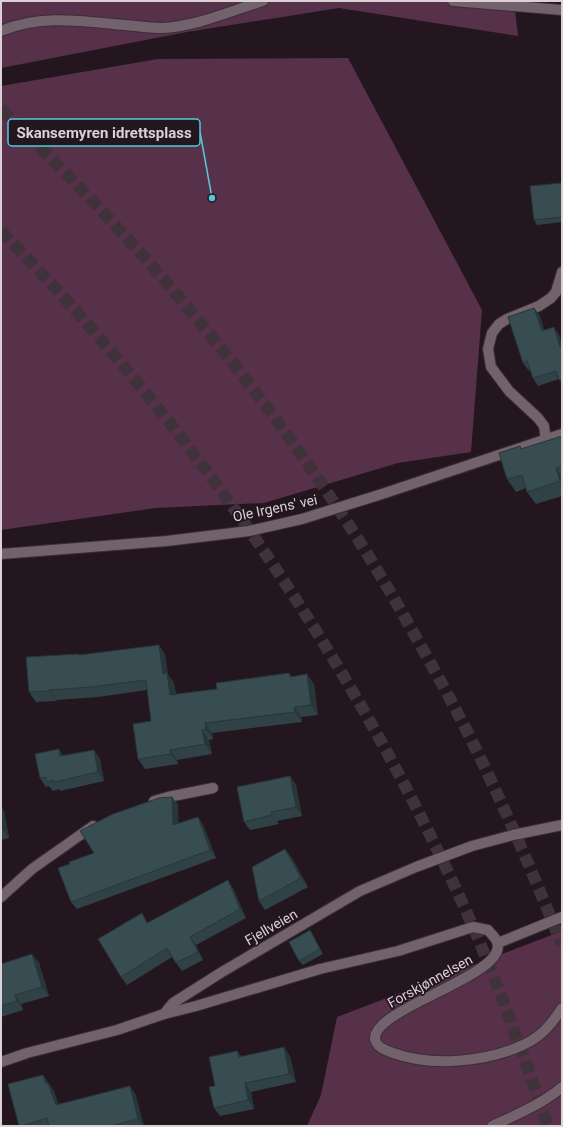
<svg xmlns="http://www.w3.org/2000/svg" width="563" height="1127" font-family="Roboto,sans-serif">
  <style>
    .green { fill: #563149 }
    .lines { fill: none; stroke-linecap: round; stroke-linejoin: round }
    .highway-tunnel { stroke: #3f323a; stroke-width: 12; stroke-dasharray: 12 6; stroke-linecap: butt }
    .lane-casing { stroke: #393035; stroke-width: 12 }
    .street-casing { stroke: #393035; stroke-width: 12 }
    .secondary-casing { stroke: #393035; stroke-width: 12 }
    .lane { stroke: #73626c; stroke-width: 10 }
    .street { stroke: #73626c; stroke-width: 10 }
    .secondary { stroke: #73626c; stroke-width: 10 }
    .wall { fill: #304246 }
    .shaded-wall { fill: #273639 }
    .building { fill: #384d51; stroke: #273639 }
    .labels { text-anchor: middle; stroke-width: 3.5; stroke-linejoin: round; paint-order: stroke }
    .street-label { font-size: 14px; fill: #dad0d6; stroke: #24161f }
    .leader { fill: none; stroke: #53cadc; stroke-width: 1.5 }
    .callout-dot { fill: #53cadc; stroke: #24161f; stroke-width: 1.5 }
    .callout { fill: #24161f; stroke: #53cadc; stroke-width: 1.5 }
    .callout-label { font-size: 15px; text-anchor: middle; font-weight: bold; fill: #dad0d6 }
  </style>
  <rect width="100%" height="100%" fill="#24161f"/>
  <g class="green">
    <polygon points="1,1 514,1 518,36 339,8 187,32 1,68"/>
    <polygon points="348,58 482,310 471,452 398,463 264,503 156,508 1,530 1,86 158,59"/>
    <polygon points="562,931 562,1126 307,1126 321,1095 337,1017"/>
  </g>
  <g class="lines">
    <g class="highway-tunnel">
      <path d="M1 109C157 258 302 434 408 623 438 676 468 730 493 785 518 838 540 891 562 945"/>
      <path d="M1 231C197 431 357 666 471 922 500 989 524 1057 548 1126"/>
    </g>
    <defs>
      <g id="lane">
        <polyline points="453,1 562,10"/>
        <path d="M1 31C44 12 92 23 136 26 144 27 153 28 161 28 195 27 230 11 263 1"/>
        <polyline points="498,943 562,917"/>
        <path d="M164 1014 196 1006 320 969 398 951 473 927 488 930C491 934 496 938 497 942 510 975 372 1008 375 1039 377 1048 386 1050 393 1053 432 1067 486 1062 523 1045 541 1037 552 1024 562 1008"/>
        <path d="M492 1126C516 1115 542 1104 562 1087"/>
      </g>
      <g id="street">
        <polyline points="546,440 544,426 538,418 509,391 491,367 488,349 492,333 499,324 507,319 539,306 551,298 556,292 562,272"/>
        <polyline points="154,801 168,797 213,788"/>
        <polyline points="1,897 32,869 93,826"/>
        <polyline points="1,1062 27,1053 117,1030 164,1014 173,1003 222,972 360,891 416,867 472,846 513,835 562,825"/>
      </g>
      <polyline id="secondary" points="1,554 167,541 249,531 302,519 382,494 562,434"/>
    </defs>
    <use href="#lane" class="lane-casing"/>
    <use href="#street" class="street-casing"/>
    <use href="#secondary" class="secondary-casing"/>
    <use href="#lane" class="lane"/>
    <use href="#street" class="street"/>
    <use href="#secondary" class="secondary"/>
  </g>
  <g class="wall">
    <polygon points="562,183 562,222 537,225 534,220"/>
    <polygon points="534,308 540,316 544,330 554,327 559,335 562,344 562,384 559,379 538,386 533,378 530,370 529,371 523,363"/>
    <polygon points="562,436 562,496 536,504 527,492 526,488 516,492 507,479 521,449"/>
    <polygon points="165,654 168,675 174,683 176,694 217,689 289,673 292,677 314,684 318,715 301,717 302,722 212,733 213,739 209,740 212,754 177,760 178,764 145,769 138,759 151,721 147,690 98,697 56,700 56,701 36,702 29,692 80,655"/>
    <polygon points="94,750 100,759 104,781 60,791 60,789 53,791 49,786 46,787 40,778 64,756"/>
    <polygon points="290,776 296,785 302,816 277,821 279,824 250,830 244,822"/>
    <polygon points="172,797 178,805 178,824 198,817 203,825 216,858 77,909 71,902 70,864 94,853"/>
    <polygon points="1,807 4,811 9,838 1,840"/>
    <polygon points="292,858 308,887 265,910 259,901"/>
    <polygon points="233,888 246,918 196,945 203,960 182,971 172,957 127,985 121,977 148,922"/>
    <polygon points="313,935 323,954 303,965 299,961"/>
    <polygon points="32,954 39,963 49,996 21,1004 23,1010 1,1017 1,964"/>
    <polygon points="237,1051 241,1056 290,1056 296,1082 251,1092 254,1109 220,1116 214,1108 215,1086"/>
    <polygon points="43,1075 54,1091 58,1104 135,1093 144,1126 19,1126"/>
  </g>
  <g class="shaded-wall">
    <polygon points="534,308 540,316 547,339 542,331"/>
    <polygon points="554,327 559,335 562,344 562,350 560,347"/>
    <polygon points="556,468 562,477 562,483 560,481"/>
    <polygon points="159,645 165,654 168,675 174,683 177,705 170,695 163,674"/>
    <polygon points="307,674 314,684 318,715 311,705"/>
    <polygon points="49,690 56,700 56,701 49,691"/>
    <polygon points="294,707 301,717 302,722 295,712"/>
    <polygon points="205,723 212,733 213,739 206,730"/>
    <polygon points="202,730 209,740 212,754 205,744"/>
    <polygon points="59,749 65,758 60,756"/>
    <polygon points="94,750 100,759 104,781 98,772"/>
    <polygon points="170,750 177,760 178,764 171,754"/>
    <polygon points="290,776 296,785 302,816 296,807"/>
    <polygon points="172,797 178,805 179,833 173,825"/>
    <polygon points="1,807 4,811 9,838 2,829 1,822"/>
    <polygon points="198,817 203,825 216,858 210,850"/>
    <polygon points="285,849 292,858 308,887 301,878"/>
    <polygon points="228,880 233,888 246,918 240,909"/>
    <polygon points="310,930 313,935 323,954 320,949"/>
    <polygon points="190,937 196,945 203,960 198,952"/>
    <polygon points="32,954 39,963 49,996 42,987"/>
    <polygon points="15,995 21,1004 23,1010 17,1001"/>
    <polygon points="284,1047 290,1056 296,1082 289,1074"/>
    <polygon points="237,1051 244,1060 239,1057"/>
    <polygon points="43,1075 54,1091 61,1112 56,1105 46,1084"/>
    <polygon points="245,1083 251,1092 254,1109 248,1100"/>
    <polygon points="130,1086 135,1093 144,1126 138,1119"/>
  </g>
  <g class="building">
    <polygon points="562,183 562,217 534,220 530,186"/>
    <polygon points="534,308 542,331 554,327 560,347 562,347 562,379 559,380 556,371 533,378 527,361 523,363 508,317"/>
    <polygon points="562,436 562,466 556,468 560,481 527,492 522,475 507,479 499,453 520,446 521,449"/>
    <polygon points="159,645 163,674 167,673 170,695 217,689 216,683 289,673 290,677 307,674 311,705 294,707 295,712 205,723 206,730 202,730 205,744 170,750 171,754 138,759 133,724 151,721 146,680 91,687 49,690 49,691 29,692 26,657 79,654 79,655"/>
    <polygon points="59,749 60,756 94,750 98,772 54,782 54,780 47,782 46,777 40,778 35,754"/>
    <polygon points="290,776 296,807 271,812 272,815 244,822 237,787"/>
    <polygon points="172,797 173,825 198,817 210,850 71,902 58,868 70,864 69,862 94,853 80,831 113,814 159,798"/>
    <polygon points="1,822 2,829 1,830"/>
    <polygon points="285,849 301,878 259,901 252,867"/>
    <polygon points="228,880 240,909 190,937 198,952 176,963 167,948 121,977 98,939 142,913 147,923"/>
    <polygon points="310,930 320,949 299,961 289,942"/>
    <polygon points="32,954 42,987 15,995 17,1001 1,1006 1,964"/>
    <polygon points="284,1047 289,1074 245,1083 248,1100 214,1108 209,1087 215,1086 209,1057 237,1051 239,1057"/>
    <polygon points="43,1075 46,1084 48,1083 56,1105 130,1086 138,1119 111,1126 49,1126 47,1118 22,1126 19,1126 8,1084"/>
  </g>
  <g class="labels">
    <g class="street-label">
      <text transform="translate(275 508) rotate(-12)" y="5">Ole Irgens' vei</text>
      <text transform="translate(271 927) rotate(-30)" y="5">Fjellveien</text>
      <text transform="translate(430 981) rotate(-29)" y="5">Forskjønnelsen</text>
    </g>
  </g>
  <path class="leader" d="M212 198L200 132"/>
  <circle class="callout-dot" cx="212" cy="198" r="4"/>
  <rect class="callout" x="8" y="119" width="192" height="27" rx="4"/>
  <g class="callout-label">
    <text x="104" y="138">Skansemyren idrettsplass</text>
  </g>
  <rect width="563" height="1127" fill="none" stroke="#dad0d6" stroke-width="4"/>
</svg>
